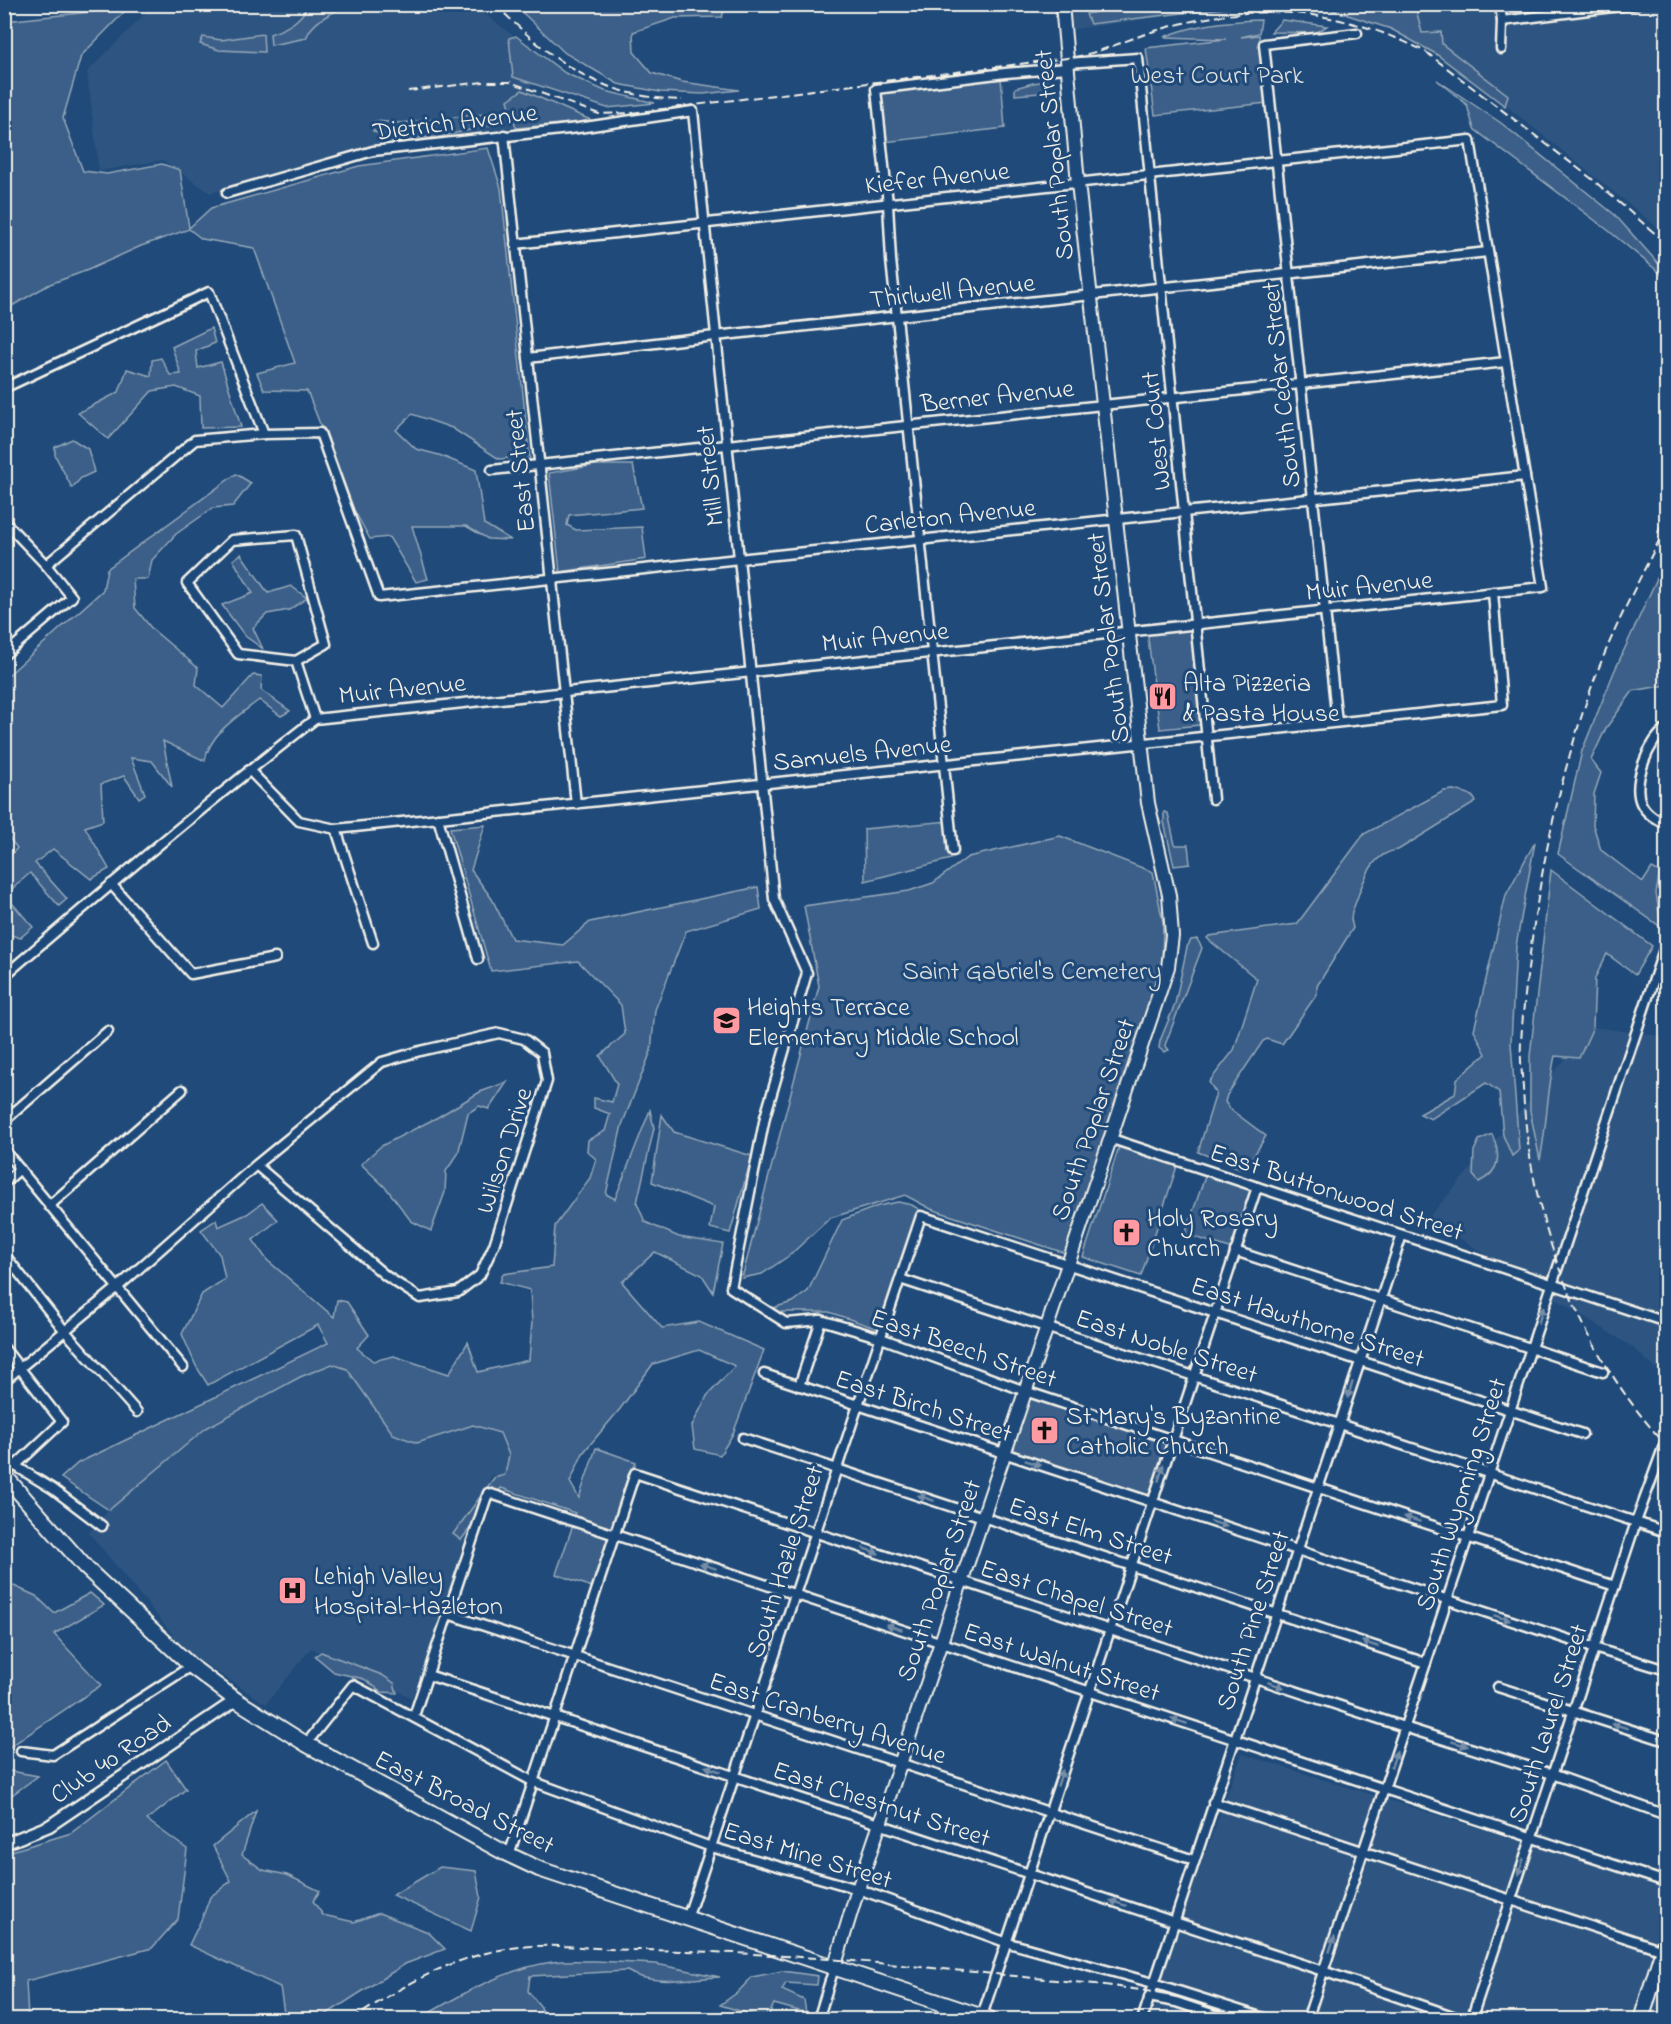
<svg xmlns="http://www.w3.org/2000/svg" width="1671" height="2024" font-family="'Indie Flower',sans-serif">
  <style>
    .built { fill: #2d5581 }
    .green { fill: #3a5f88; stroke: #97a8b8; stroke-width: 1.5 }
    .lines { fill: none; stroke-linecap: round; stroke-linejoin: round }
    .minor-casing { stroke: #f4f1e8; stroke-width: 13 }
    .tertiary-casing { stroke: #f4f1e8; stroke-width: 15 }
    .secondary-casing { stroke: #f4f1e8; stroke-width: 16 }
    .trunk-casing { stroke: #f4f1e8; stroke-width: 18 }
    .minor { stroke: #1f4a7a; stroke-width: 8 }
    .tertiary { stroke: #1f4a7a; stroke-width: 10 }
    .secondary { stroke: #1f4a7a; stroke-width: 12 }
    .trunk { stroke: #1f4a7a; stroke-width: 14 }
    .rail { stroke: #f4f1e8; stroke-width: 2; stroke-dasharray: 9 4.5; stroke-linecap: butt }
    .oneway { fill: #748da6 }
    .labels { text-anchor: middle; stroke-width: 6; stroke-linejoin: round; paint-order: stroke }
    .park-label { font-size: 26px; fill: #e1e2de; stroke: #1f4a7a }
    .street-label { font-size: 26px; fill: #f4f1e8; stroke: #1f4a7a }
    .poi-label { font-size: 26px; fill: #f4f1e8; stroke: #1f4a7a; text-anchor: start }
  </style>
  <rect width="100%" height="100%" fill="#1f4a7a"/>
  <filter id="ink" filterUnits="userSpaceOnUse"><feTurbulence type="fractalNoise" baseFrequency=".0167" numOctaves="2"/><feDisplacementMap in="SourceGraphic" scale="12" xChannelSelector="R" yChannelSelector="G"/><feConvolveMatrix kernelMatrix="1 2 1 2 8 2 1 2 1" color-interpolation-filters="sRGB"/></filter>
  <g filter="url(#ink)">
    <g class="built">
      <polygon points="155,4 462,5 482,12 535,52 526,125 354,152 210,193 163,160 99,171 87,72"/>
      <polygon points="1066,4 1248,5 1068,30"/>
      <polygon points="1356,5 1666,5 1666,234 1433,47"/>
      <polygon points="1593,1027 1666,1037 1666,1378 1632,1347 1428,1218"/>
      <polygon points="332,1364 347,1369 393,1434 417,1443 473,1425 500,1433 509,1455 505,1475 494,1478 492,1473 412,1698 311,1648 266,1704 187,1652 89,1533 109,1510 206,1428 300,1377"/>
      <polygon points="1242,1754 1666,1887 1666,2019 1144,2020"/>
    </g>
    <g class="green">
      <polygon points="1167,4 1250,4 1250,5 1090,24 1086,14 1118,8"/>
      <polygon points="1328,4 1415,5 1422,33 1441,32 1442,44 1508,95 1505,106 1436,54 1391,29 1320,6"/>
      <path d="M308 5H348C332 13 313 20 306 38L271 45 270 34C286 29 301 21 308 5Z"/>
      <polygon points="510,5 726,5 722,17 675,18 633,32 634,52 652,73 682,82 739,90 703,94 660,92 618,84 565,53 524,14"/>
      <polygon points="128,8 81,56 63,118 83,171 107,174 162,164 180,170 189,228 211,208 359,166 488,148 501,188 530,460 520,457 499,459 452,428 412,414 396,430 416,449 439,455 476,470 484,524 511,540 488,539 466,526 412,526 428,579 416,582 389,537 370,539 354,510 307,391 264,390 257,373 295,363 254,248 202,239 189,229 141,246 88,270 50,284 5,310 5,21"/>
      <path d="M1261 20 1259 33 1241 37 1259 35 1267 103 1155 115 1146 48 1226 39 1164 37C1196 24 1227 21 1261 20Z"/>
      <polygon points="1282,20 1327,26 1316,33 1271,32"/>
      <polygon points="263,34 264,52 219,50 200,44 203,37 221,40"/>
      <polygon points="516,36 565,73 605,91 655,103 607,108 513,77 509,38"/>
      <polygon points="1001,78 1005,128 884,142 878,92"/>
      <polygon points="1052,80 1053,92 1015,95 1015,88 1033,83"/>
      <polygon points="1437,80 1501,123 1615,215 1666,272 1666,278 1609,231 1474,129 1467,105"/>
      <polygon points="522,90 593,121 516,128 508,100"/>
      <polygon points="493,113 496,124 439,137 389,139 373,131 375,121 401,123"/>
      <polygon points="211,328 215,343 196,351 198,368 221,362 241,427 201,428 200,396 176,387 152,391 108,439 78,413 119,392 127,369 151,376 152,360 161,358 170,375 181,374 172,347"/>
      <polygon points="72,439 88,449 94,472 81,478 72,488 55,455 55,447"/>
      <polygon points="596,465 633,465 642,508 569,515 567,525 576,530 642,527 646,559 560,572 549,473"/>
      <path d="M236 474 251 483 233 506 213 508 176 534 152 560 148 579H133L135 608 152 629 198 668 196 685 223 708 253 675 262 676 261 690 290 711 281 716 259 700C238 716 209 734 205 761L163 741 172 787 152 761 131 758 145 794 139 798 124 776 101 784 103 821 85 827 109 869 91 879 53 849 35 863 67 899 59 906 30 873 5 895 33 927 20 938 5 933V862L17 848 5 833V678L103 590 107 569Z"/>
      <polygon points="241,554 268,593 291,586 307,598 289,610 267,614 253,628 263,649 245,636 222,605 253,593 233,560"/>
      <polygon points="1666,563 1666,685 1633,691 1606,728 1591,760 1601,773 1594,794 1593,825 1601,850 1643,882 1652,868 1660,872 1656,893 1661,927 1558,854 1582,751 1614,672 1658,576"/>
      <polygon points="1199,626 1210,724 1160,729 1147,631"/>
      <path d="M1453 790C1462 792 1473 793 1476 802L1398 850C1368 853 1362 888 1352 912L1351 919 1353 928 1317 986V994L1282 1044 1267 1039 1263 1041 1227 1095 1225 1102 1230 1109 1266 1136 1245 1170 1198 1152 1216 1093 1209 1082 1234 1050 1257 979 1210 941 1207 938 1209 936 1297 924 1364 834 1444 791Z"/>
      <polygon points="1164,812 1168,813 1175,845 1188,845 1190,864 1174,866 1164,822"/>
      <polygon points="949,821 951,859 865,881 864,829"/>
      <polygon points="485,825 471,870 492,899 512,939 563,945 590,922 758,887 761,909 686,931 655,1010 651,1051 622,1125 606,1194 615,1199 650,1110 654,1128 637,1203 645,1222 679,1237 723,1244 713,1292 702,1275 655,1252 622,1282 662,1328 699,1322 764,1350 733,1434 720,1455 695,1449 692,1426 707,1396 735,1366 699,1350 653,1364 620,1409 583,1453 570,1482 579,1498 596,1448 636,1462 612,1529 573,1517 575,1513 501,1488 461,1540 453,1534 494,1478 505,1475 509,1455 500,1433 473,1425 417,1443 393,1434 347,1369 332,1364 300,1377 206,1428 109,1510 61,1478 78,1463 328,1343 318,1325 208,1385 196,1366 182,1334 202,1294 225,1279 220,1255 201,1230 216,1220 218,1227 247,1214 262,1203 278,1220 253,1240 267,1260 334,1317 337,1300 347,1302 369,1335 357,1348 373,1361 394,1356 449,1374 468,1342 478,1372 529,1360 532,1322 530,1290 500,1282 503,1274 552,1267 555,1226 590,1178 596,1159 587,1151 588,1140 605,1131 610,1114 594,1108 594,1098 612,1102 617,1084 600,1056 625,1034 621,1005 578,961 491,971 450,828"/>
      <polygon points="1060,836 1153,872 1163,922 1162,970 1065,1253 931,1209 905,1195 830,1218 790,1255 762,1274 742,1278 819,986 804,906 909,891 933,883 968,857"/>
      <polygon points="1535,842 1516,946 1511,1043 1519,1150 1512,1156 1503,1135 1499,1092 1486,1083 1431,1119 1420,1114 1455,1094 1457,1079 1486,1054 1474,1030 1506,895"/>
      <path d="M1551 870 1652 946 1635 975 1607 954 1595 978 1593 1027 1579 1058 1555 1056C1547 1090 1547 1126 1540 1160L1530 1111V1056Z"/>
      <polygon points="1197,939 1202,948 1165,1045 1169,1050 1164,1052 1159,1048 1160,1041 1175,1004 1187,947 1191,940"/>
      <polygon points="507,1082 489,1109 479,1106 468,1113 458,1154 446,1171 445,1192 431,1231 411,1221 387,1189 361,1164 381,1146 438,1117 480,1092"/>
      <polygon points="662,1115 674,1132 752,1156 730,1233 710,1228 714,1207 652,1182"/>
      <path d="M1492 1134C1501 1155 1501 1171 1479 1182L1473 1175 1474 1151 1479 1140Z"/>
      <polygon points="1120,1144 1178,1163 1141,1276 1083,1257"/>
      <polygon points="1206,1174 1253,1189 1233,1249 1185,1234"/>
      <polygon points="898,1202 912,1205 920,1210 881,1330 829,1312 774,1312 772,1308 793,1302 808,1291 842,1220 878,1206"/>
      <polygon points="1031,1397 1167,1442 1149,1495 1011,1450"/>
      <polygon points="573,1525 610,1537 592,1587 556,1574"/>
      <polygon points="5,1582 36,1596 54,1613 90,1593 104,1605 54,1634 101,1685 5,1750"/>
      <polygon points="321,1652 382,1675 394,1683 397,1693 382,1692 364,1679 334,1672 315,1656"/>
      <polygon points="166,1760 186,1789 147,1820 187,1849 178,1919 152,1948 26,1981 28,2019 5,2019 5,1853 71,1833"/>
      <polygon points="4,1770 5,1770 38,1776 5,1800"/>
      <polygon points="256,1811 242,1855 263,1870 287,1875 320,1891 313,1901 323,1915 354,1922 379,1913 428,1932 445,1949 405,1964 319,2019 285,2019 280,1987 189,1945 203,1916 210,1897 231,1881 213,1846"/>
      <polygon points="440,1867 476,1871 481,1897 471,1931 393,1895"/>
      <path d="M595 1961 656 1964 720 1977C691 1978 653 1987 627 1971L530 1976 528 1991 541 2007 543 2018 419 2019C460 1995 504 1969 552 1962 566 1960 581 1961 595 1961Z"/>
      <polygon points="782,1971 818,1976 817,1985 786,1983 782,1990 804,2000 806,2013 774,2004 767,2019 720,2005 738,1992 752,1977"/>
    </g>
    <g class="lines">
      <defs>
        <g id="minor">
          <polyline points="1500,4 1502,21 1501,49"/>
          <polyline points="1502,21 1636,4"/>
          <polyline points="1067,63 1138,58 1213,799"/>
          <polyline points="504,135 576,804"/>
          <polyline points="227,193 373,151 578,128 693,111 774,899 807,973 765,1117 731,1288 786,1323 821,1320 881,1338 1025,1391 1615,1586"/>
          <polyline points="528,358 715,336 1488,252"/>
          <polyline points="4,388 209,292 264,434"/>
          <polyline points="492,470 1506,362"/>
          <polyline points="4,521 46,565 72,597 4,655"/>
          <polygon points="296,535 326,644 296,661 238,654 187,583 232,540"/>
          <polyline points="46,565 195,440 264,434 320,433 379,597 1525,476"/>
          <polyline points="296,661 315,719"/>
          <polyline points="1337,722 1264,44 1357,33"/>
          <path d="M1666 729C1649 740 1632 782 1641 803 1646 814 1656 819 1666 824"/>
          <polyline points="249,770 299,821 336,829 1502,705 1493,592"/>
          <polyline points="438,818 478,959"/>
          <polyline points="336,829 373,943"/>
          <polyline points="953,851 891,260 888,204 876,89 1005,73 1067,68"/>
          <polyline points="111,884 191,974 275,958"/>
          <path d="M4 976C106 888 209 801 315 719L1543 587 1470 140 515 244"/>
          <polyline points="4,1121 108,1031"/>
          <polyline points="1109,1138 1666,1322"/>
          <polyline points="4,1150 183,1367"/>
          <polyline points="4,1183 20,1169"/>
          <polyline points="49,1206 182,1090"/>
          <polyline points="1235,1251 1603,1372"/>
          <polyline points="4,1254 64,1330 137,1412"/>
          <polyline points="900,1279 1666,1532"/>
          <polyline points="4,1348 62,1422 15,1466"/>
          <polyline points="764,1374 1594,1648 1666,1670"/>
          <polyline points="4,1381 118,1287 256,1165 382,1062 420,1051 499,1033 524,1039 542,1053 547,1081 494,1245 480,1275 458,1292 420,1298 386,1276 256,1165"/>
          <polyline points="799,1386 821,1320"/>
          <polyline points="743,1438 1426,1663"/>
          <polyline points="4,1459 53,1489 102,1526"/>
          <polyline points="448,1614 1194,1860"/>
          <polyline points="428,1675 1323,1971 1464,2020"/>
          <polyline points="1498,1687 1666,1741"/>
          <polyline points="414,1716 488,1493 1666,1882"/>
          <polyline points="306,1744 353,1685 532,1781 711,1847 858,1889 1005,1942 1153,1983 1270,2020"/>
          <polyline points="21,1751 53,1755 191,1666"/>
          <polyline points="1213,1802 1663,1950"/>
          <polyline points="509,1855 635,1473 1404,1727 1552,1774 1666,1815"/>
          <polyline points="687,1919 921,1216 1582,1434"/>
          <polyline points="1149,1997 1176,2002 1230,2020"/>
          <polyline points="981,2019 1257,1187"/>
          <polyline points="818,2020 834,1968"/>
          <polyline points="1142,2020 1402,1235"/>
          <polyline points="1307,2020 1666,943"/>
          <polyline points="1471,2020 1636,1522 1666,1440"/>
        </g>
        <polyline id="tertiary" points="4,1844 49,1826 236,1700"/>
        <polyline id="secondary" points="834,1968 858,1889 1168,967 1172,936 1169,895 1148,803 1078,183 1062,4"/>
        <g id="trunk">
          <polyline points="4,1475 86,1568 191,1666 236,1700 306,1744 505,1853 539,1869 992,2020"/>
          <polyline points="1641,2020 1666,1939"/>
        </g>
      </defs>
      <use href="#minor" class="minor-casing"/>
      <use href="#tertiary" class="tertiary-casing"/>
      <use href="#secondary" class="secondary-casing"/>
      <use href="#trunk" class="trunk-casing"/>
      <use href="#minor" class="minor"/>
      <use href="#tertiary" class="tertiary"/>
      <use href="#secondary" class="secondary"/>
      <use href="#trunk" class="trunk"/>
      <g class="rail">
        <path d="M495 4C552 61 598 97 682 100"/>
        <polyline points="4,6 21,4"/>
        <path d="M408 91 483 82H510L599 114 631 113 1075 57C1106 51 1134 36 1165 28 1259 1 1339 8 1426 52L1592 179 1666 243"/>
        <path d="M1666 527C1640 578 1613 629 1593 683 1564 763 1545 846 1533 931 1528 968 1523 1006 1521 1043 1520 1058 1522 1073 1523 1088 1529 1219 1577 1348 1666 1445"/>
        <polyline points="1658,533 1666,513"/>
        <path d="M352 2020C401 1986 453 1956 512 1948 554 1942 598 1950 639 1950 795 1952 951 1970 1105 1985L1167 1994 1251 2020"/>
      </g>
    </g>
    <defs><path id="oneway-solid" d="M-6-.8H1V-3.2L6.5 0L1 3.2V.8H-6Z" transform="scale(1.5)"/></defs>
    <g class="oneway">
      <use href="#oneway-solid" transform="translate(1541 1315) rotate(-72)"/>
      <use href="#oneway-solid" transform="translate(1350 1390) rotate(108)"/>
      <use href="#oneway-solid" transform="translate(1033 1463) rotate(18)"/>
      <use href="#oneway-solid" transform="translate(1161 1473) rotate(-72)"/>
      <use href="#oneway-solid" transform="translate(926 1498) rotate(-162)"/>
      <use href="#oneway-solid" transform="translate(1412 1519) rotate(-162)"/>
      <use href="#oneway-solid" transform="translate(1219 1524) rotate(18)"/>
      <use href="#oneway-solid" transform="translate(871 1551) rotate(18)"/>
      <use href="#oneway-solid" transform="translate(708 1566) rotate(-162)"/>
      <use href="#oneway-solid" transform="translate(1502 1618) rotate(18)"/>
      <use href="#oneway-solid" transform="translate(894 1627) rotate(-162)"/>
      <use href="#oneway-solid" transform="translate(1370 1644) rotate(-162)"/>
      <use href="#oneway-solid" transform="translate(1276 1685) rotate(18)"/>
      <use href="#oneway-solid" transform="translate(1179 1721) rotate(-162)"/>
      <use href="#oneway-solid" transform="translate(1620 1726) rotate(-163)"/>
      <use href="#oneway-solid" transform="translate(1460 1744) rotate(17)"/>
      <use href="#oneway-solid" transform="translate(1394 1759) rotate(-72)"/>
      <use href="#oneway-solid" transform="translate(713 1769) rotate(-162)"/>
      <use href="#oneway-solid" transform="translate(1060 1778) rotate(-72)"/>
      <use href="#oneway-solid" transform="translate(1521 1867) rotate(108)"/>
      <use href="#oneway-solid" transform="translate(1118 1903) rotate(-162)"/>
      <use href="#oneway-solid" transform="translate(1332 1944) rotate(-72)"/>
    </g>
  </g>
  <defs>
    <symbol id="restaurant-square" viewBox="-11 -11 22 22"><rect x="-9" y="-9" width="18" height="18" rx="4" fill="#ff9aa2" stroke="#1f4a7a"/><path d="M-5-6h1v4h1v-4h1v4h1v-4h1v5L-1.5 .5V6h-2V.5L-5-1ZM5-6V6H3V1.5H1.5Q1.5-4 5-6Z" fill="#111"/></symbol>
    <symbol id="school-square" viewBox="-11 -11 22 22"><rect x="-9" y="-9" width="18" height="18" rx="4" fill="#ff9aa2" stroke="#1f4a7a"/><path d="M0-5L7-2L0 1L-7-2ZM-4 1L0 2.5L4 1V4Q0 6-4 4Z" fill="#111"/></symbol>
    <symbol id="church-square" viewBox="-11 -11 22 22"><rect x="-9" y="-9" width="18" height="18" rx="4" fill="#ff9aa2" stroke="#1f4a7a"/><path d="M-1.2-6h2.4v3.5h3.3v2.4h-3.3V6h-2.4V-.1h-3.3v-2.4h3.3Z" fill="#111"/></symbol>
    <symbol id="hospital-square" viewBox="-11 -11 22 22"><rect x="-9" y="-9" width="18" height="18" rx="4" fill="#ff9aa2" stroke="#1f4a7a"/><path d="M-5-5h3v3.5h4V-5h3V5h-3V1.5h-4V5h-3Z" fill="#111"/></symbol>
  </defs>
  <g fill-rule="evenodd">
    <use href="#restaurant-square" x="1146" y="680" width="33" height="33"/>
    <use href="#school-square" x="710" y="1004" width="33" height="33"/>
    <use href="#church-square" x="1110" y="1216" width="33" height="33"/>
    <use href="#church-square" x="1028" y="1414" width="33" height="33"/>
    <use href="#hospital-square" x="276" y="1574" width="33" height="33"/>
  </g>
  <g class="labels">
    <g class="park-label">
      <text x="1217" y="83">West Court Park</text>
      <text x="1032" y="979">Saint Gabriel's Cemetery</text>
    </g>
    <g class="street-label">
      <text transform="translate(455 121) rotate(-7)" y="9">Dietrich Avenue</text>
      <text transform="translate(1053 155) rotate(-96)" y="9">South Poplar Street</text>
      <text transform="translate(937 177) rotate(-6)" y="9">Kiefer Avenue</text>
      <text transform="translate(952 290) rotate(-6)" y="9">Thirlwell Avenue</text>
      <text transform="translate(1280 385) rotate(-96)" y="9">South Cedar Street</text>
      <text transform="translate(997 395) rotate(-6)" y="9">Berner Avenue</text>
      <text transform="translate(1155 431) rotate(-96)" y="9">West Court</text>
      <text transform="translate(519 471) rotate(-96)" y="9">East Street</text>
      <text transform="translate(709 476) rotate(-96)" y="9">Mill Street</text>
      <text transform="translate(950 515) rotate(-6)" y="9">Carleton Avenue</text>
      <text transform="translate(1369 585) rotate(-6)" y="9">Muir Avenue</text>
      <text transform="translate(885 636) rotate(-6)" y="9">Muir Avenue</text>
      <text transform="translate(1107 638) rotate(-97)" y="9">South Poplar Street</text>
      <text transform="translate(402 688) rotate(-6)" y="9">Muir Avenue</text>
      <text transform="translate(862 752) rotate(-6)" y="9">Samuels Avenue</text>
      <text transform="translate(1092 1119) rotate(-71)" y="9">South Poplar Street</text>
      <text transform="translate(503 1150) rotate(-72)" y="9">Wilson Drive</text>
      <text transform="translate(1337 1191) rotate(18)" y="9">East Buttonwood Street</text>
      <text transform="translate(1308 1321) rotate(18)" y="9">East Hawthorne Street</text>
      <text transform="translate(1167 1345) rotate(18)" y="9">East Noble Street</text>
      <text transform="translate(964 1347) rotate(19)" y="9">East Beech Street</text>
      <text transform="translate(924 1405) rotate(18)" y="9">East Birch Street</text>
      <text transform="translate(1460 1494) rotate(-72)" y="9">South Wyoming Street</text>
      <text transform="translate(1091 1530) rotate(18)" y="9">East Elm Street</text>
      <text transform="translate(784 1561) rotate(-72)" y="9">South Hazle Street</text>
      <text transform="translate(938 1580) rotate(-71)" y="9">South Poplar Street</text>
      <text transform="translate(1077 1597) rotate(18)" y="9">East Chapel Street</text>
      <text transform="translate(1252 1620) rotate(-72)" y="9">South Pine Street</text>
      <text transform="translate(1062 1661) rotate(18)" y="9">East Walnut Street</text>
      <text transform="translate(828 1717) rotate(18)" y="9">East Cranberry Avenue</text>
      <text transform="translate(1547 1723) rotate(-72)" y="9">South Laurel Street</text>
      <text transform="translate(110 1758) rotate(-34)" y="9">Club 40 Road</text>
      <text transform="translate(465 1801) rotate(27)" y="9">East Broad Street</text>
      <text transform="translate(882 1803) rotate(18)" y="9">East Chestnut Street</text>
      <text transform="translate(808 1854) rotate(17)" y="9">East Mine Street</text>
    </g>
    <g class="poi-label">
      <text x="1183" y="691">Alta Pizzeria<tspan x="1183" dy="30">&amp; Pasta House</tspan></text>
      <text x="747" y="1015">Heights Terrace<tspan x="747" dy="30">Elementary Middle School</tspan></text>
      <text x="1147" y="1226">Holy Rosary<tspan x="1147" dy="30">Church</tspan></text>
      <text x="1066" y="1424">St Mary's Byzantine<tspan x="1066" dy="30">Catholic Church</tspan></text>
      <text x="314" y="1584">Lehigh Valley<tspan x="314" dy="30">Hospital-Hazleton</tspan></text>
    </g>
  </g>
  <rect width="1671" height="2024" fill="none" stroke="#1f4a7a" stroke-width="24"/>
  <rect x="12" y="12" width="1647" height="2000" fill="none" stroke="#f4f1e8" stroke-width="2" filter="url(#ink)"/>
</svg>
